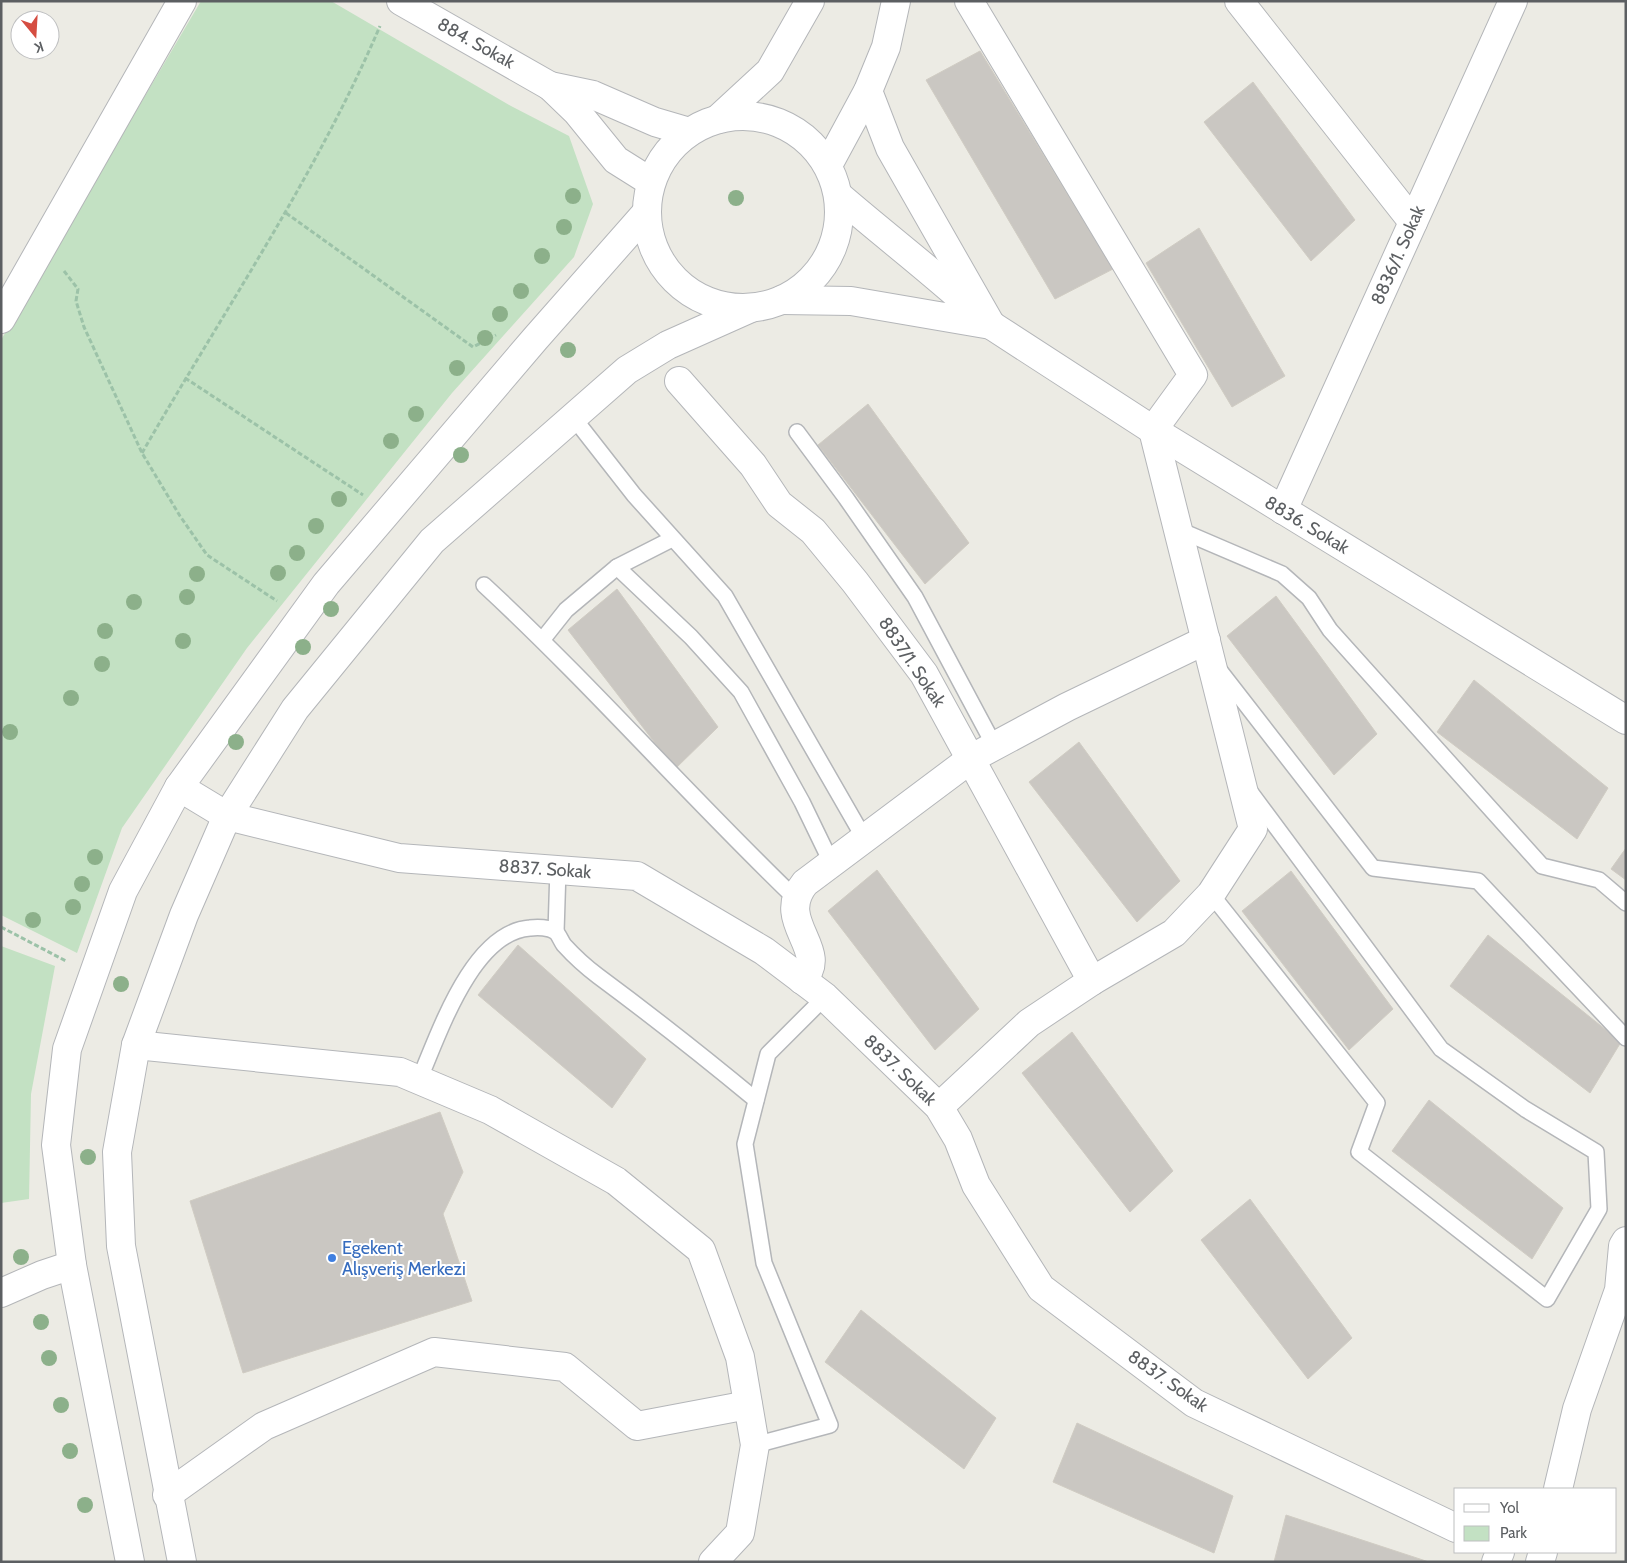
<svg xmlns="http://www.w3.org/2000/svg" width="1627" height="1563" font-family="Cabin,sans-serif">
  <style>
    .green { fill: #c3e1c3 }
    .building { fill: #cac7c2; stroke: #d0ccc3 }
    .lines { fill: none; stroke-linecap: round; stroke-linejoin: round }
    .service-casing { stroke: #b4b6b9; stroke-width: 18 }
    .minor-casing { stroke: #b4b6b9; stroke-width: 30 }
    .tertiary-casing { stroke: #b4b6b9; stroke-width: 30 }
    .path { stroke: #9cc2a8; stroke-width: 3; stroke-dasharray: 5 2.5; stroke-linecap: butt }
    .service { stroke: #fff; stroke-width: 15 }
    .minor { stroke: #fff; stroke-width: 28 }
    .tertiary { stroke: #fff; stroke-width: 28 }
    .tree { fill: #8cb08a }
    .shop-dot { fill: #3f7fe0; stroke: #fff; stroke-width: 2 }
    .labels { text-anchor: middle; stroke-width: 4; stroke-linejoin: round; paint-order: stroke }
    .street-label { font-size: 18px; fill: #5c5f62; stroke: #fff }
    .shop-label { font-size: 18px; fill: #366cbe; stroke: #fff; text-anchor: start }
  </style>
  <rect width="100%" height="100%" fill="#ecebe4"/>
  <g class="green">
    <polygon points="201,1 331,1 511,106 569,136 593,204 574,257 452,393 247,648 122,828 77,953 1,915 1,340"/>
    <polygon points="1,946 55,966 31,1094 29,1199 1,1203"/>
  </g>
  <g class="building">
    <polygon points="980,51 1113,269 1055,299 926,80"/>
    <polygon points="1253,82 1355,220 1311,261 1204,122"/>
    <polygon points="1199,228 1285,376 1232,407 1146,263"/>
    <polygon points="868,404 969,543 925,584 818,445"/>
    <polygon points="617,589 718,727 675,769 568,630"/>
    <polygon points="1276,596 1377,734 1334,775 1227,636"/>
    <polygon points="1474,680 1608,788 1577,839 1437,732"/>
    <polygon points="1079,742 1180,881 1137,922 1029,782"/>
    <polygon points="1626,848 1626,880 1611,869"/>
    <polygon points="877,870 979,1009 935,1050 828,911"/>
    <polygon points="1291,871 1393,1009 1349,1050 1242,911"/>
    <polygon points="1488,935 1621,1042 1590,1093 1450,986"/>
    <polygon points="518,945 646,1059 612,1108 478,995"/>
    <polygon points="1072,1032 1173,1171 1130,1212 1022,1073"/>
    <polygon points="1429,1100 1563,1208 1532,1259 1392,1151"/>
    <polygon points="440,1112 463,1172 443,1214 472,1301 243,1373 190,1201"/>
    <polygon points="1250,1199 1352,1338 1308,1379 1201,1240"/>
    <polygon points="861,1310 996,1418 964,1469 825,1362"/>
    <polygon points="1077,1423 1233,1496 1214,1553 1053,1482"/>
    <polygon points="1286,1515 1429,1562 1274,1562"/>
  </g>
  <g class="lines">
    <defs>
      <g id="service">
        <polyline points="573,417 634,495 725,596 864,838"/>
        <polyline points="797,432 846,498 915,597 994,745"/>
        <polyline points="1177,529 1282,574 1309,598 1330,630 1542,866 1599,880 1626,903"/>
        <polyline points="617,567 691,637 741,692 802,802 831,862"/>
        <path d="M484 585C592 685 689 796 795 898"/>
        <polyline points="543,639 566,610 617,567 672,539"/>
        <polyline points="1220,671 1373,868 1478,881 1626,1038"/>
        <polyline points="1211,894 1377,1103 1359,1152 1547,1299 1599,1209 1596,1152 1525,1109 1441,1049 1251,793"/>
        <polyline points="556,932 558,869"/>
        <path d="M419 1080C439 1034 472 932 530 928 537 927 549 927 556 932 559 935 561 941 564 945 574 956 586 967 598 976 652 1016 704 1057 756 1100"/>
        <polyline points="755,1445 830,1425 764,1263 745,1144 768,1054 825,997"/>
      </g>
      <g id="minor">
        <polyline points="401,1 550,86 577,112 616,160 651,182"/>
        <polyline points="1239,1 1413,222"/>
        <polyline points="550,86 593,95 655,122 689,132"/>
        <path d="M782 300 851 301 991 325C942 279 889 239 838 195"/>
        <polyline points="1,319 182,1"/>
        <polyline points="991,325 1153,430 1626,720"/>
        <polyline points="679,381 753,465 779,504 813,531 855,582 924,674 1092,981"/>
        <polyline points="1283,510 1513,1"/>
        <polyline points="227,816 399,858 637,876 764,951 825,997 939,1107 958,1139 976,1185 1041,1288 1194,1403 1456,1528"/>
        <path d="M802 980C832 950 773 922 805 883L972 758 1067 707 1206 640"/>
        <polyline points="136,1045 400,1072 490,1110 616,1181 701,1250 740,1357 755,1445 740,1533 713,1562"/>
        <polyline points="939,1107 1029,1023 1092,981 1174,933 1211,894 1253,829 1153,430 1193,375 969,1"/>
        <polyline points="1,1293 42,1275 72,1265"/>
        <polyline points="1558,1489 1577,1409 1619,1290 1623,1246 1626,1241"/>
        <polyline points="167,1495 264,1426 434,1352 565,1367 637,1426 748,1405"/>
        <polyline points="1496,1562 1500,1552"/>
        <polyline points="1540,1562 1543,1552"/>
      </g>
      <g id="tertiary">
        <polyline points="868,91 890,148 991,325"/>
        <circle cx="743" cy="212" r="96"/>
        <polyline points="718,119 770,71 810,1"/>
        <polyline points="828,165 868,91 886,47 896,1"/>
        <polyline points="179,787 227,816"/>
        <polyline points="130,1562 72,1265 56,1145 67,1049 123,891 179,787 326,584 535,339 646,213"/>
        <polyline points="182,1562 121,1246 117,1152 136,1045 184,915 227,816 295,709 432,541 627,370 668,345 751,308"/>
      </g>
    </defs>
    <use href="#service" class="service-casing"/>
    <use href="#minor" class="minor-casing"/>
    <use href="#tertiary" class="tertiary-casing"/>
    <g class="path">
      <polyline points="286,213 473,347 496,335"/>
      <polyline points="64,271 78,289 76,301 84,327 142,453 180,516 207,555 277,601"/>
      <polyline points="185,378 363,495"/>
      <path d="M142 453C223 312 316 176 380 26"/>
      <polyline points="1,927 66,961"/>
    </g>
    <use href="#service" class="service"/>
    <use href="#minor" class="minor"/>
    <use href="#tertiary" class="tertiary"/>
  </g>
  <g class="tree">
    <circle cx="573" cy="196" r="8"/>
    <circle cx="736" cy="198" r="8"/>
    <circle cx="564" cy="227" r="8"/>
    <circle cx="542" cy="256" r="8"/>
    <circle cx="521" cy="291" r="8"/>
    <circle cx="500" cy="314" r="8"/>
    <circle cx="485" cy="338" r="8"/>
    <circle cx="568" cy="350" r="8"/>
    <circle cx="457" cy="368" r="8"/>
    <circle cx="416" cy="414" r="8"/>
    <circle cx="391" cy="441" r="8"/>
    <circle cx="461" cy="455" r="8"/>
    <circle cx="339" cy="499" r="8"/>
    <circle cx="316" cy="526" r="8"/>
    <circle cx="297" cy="553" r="8"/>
    <circle cx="278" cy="573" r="8"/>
    <circle cx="197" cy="574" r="8"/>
    <circle cx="187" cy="597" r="8"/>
    <circle cx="134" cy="602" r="8"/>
    <circle cx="331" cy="609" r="8"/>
    <circle cx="105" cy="631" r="8"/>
    <circle cx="183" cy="641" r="8"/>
    <circle cx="303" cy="647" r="8"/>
    <circle cx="102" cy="664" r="8"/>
    <circle cx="71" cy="698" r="8"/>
    <circle cx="10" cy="732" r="8"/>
    <circle cx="236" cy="742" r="8"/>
    <circle cx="95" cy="857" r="8"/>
    <circle cx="82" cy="884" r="8"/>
    <circle cx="73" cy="907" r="8"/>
    <circle cx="33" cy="920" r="8"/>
    <circle cx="121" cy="984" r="8"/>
    <circle cx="88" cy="1157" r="8"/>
    <circle cx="21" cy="1257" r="8"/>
    <circle cx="41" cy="1322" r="8"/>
    <circle cx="49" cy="1358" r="8"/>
    <circle cx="61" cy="1405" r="8"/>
    <circle cx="70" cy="1451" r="8"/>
    <circle cx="85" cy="1505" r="8"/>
  </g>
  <circle class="shop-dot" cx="332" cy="1258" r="5"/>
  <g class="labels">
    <g class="street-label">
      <text transform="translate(476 43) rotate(29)" y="6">884. Sokak</text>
      <text transform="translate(1398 255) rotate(-66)" y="6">8836/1. Sokak</text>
      <text transform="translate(1307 525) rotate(31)" y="6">8836. Sokak</text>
      <text transform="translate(912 662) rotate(56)" y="6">8837/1. Sokak</text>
      <text transform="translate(545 869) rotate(4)" y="6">8837. Sokak</text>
      <text transform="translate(900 1070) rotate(44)" y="6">8837. Sokak</text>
      <text transform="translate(1168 1381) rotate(35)" y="6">8837. Sokak</text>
    </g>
    <g class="shop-label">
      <text x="342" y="1254">Egekent<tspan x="342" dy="21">Alışveriş Merkezi</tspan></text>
    </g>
  </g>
  <rect width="1627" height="1563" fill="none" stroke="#5c5f62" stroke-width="5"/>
  <rect x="1454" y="1488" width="162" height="65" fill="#ffffff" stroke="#bebfc0"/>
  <rect x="1464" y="1504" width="25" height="8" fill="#ffffff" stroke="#bebfc0"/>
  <text x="1500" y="1513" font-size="15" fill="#5c5f62">Yol</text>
  <rect x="1464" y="1526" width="25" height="15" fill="#c3e1c3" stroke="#bebfc0"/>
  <text x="1500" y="1538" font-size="15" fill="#5c5f62">Park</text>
  <g transform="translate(35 35) rotate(162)"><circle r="24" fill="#ffffff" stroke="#bebfc0"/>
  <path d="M0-4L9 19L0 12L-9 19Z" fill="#d54d41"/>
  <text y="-8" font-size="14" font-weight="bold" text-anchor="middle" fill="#5c5f62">K</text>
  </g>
</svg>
